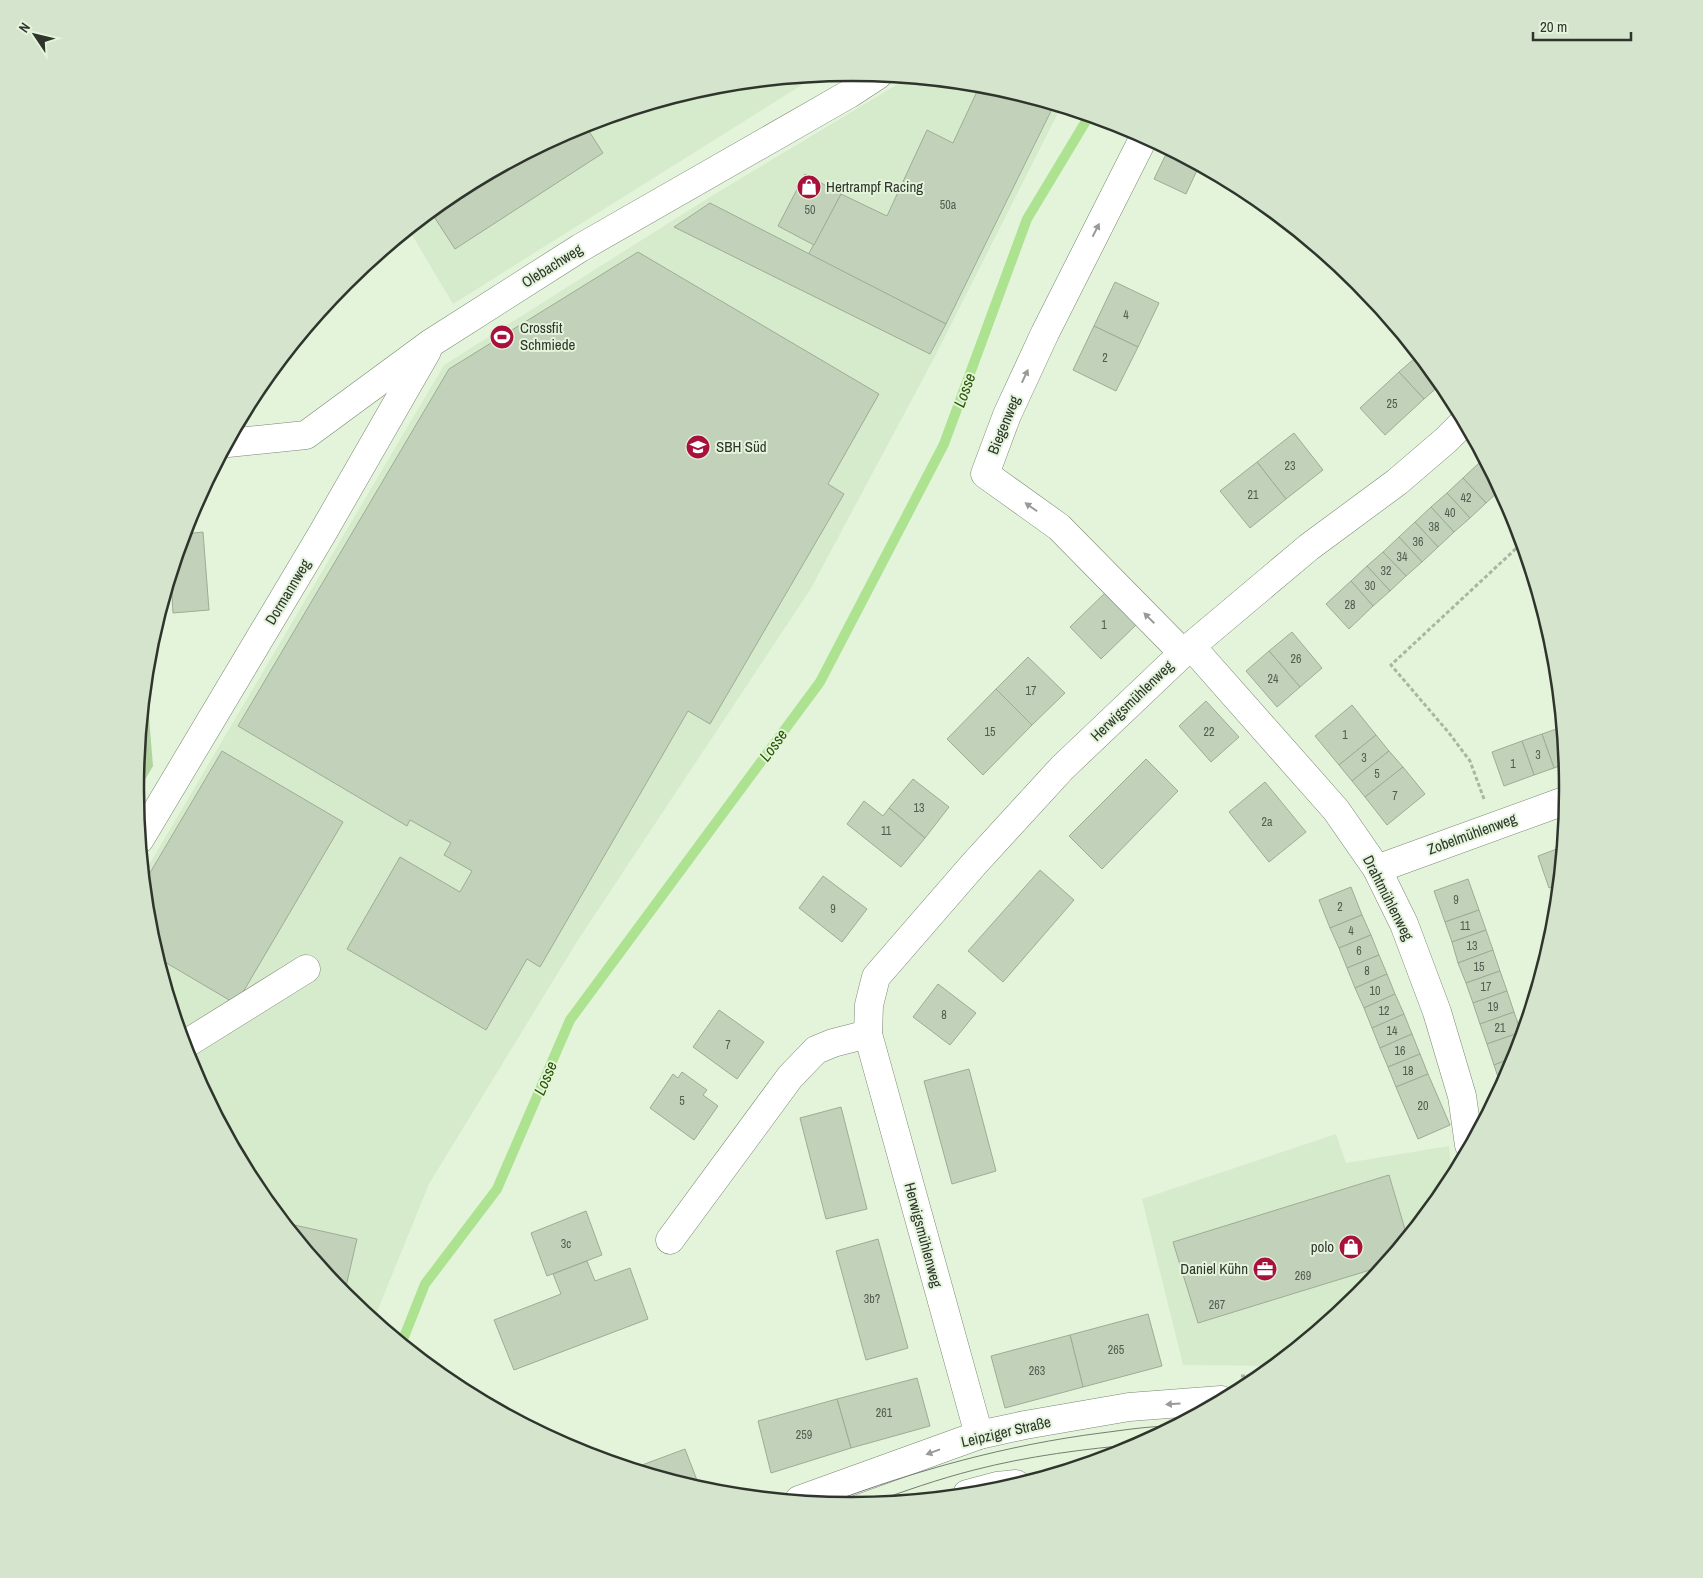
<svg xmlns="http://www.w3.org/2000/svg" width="1703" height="1578" font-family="'Archivo Narrow',sans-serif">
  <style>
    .built { fill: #d6ebcb }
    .grass { fill: #b1d39f }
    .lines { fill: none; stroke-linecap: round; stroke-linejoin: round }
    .stream { stroke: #ade290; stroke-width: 10 }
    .building { fill: #c2d2ba; stroke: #9dac95 }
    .minor-casing { stroke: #798871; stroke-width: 29 }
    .major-casing { stroke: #798871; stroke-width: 29 }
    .path { stroke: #a8b6a2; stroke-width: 3; stroke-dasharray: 4 2.5; stroke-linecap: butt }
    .minor { stroke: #fff; stroke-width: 28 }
    .major { stroke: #fff; stroke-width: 28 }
    .tram { stroke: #747e6f; stroke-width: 1 }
    .oneway { fill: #979a96 }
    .labels { text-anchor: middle; stroke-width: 4; stroke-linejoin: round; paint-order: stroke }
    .number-label { font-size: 12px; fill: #545c50 }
    .poi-label { font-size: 15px; fill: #2f352c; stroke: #e3f4db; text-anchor: start }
    .street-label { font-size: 15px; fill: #2f352c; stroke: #e3f4db }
    .water-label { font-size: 16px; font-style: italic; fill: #2a5800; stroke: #e3f4db }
    .rim { fill: none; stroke: #2f352c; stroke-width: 2.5 }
  </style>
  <rect width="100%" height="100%" fill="#e3f4db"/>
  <g class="built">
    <polygon points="816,76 453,304 409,230 454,193 578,127 712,86"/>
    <polygon points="908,78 992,86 1061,107 932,362 810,590 578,940 429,1184 374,1319 345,1295 256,1187 189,1063 149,929 143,875 444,365 705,200"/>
    <polygon points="1336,1134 1346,1163 1449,1146 1452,1177 1447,1187 1358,1296 1272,1366 1183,1365 1142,1199"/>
  </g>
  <polygon class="grass" points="146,681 153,766 136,795 135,789"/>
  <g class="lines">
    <polyline class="stream" points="402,1342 425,1284 497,1189 570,1020 820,682 944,444 1027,219 1089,116"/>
  </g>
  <g class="building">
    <polygon points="980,85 992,86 1054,105 946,324 808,255 841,194 887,216 927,130 953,143"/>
    <polygon points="585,125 603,153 455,249 431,212 454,193 578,127"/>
    <polygon points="1168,150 1199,166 1186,194 1154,179"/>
    <polygon points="805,174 841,194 814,245 778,226"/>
    <polygon points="710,203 946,324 930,354 674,227"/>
    <polygon points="638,252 879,394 828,484 844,494 710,724 688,711 540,967 527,959 486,1030 347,949 400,857 460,892 472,871 444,855 451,843 410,820 407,826 238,726 449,369"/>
    <polygon points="1115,282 1159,303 1138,347 1094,326"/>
    <polygon points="1094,326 1138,347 1116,391 1073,370"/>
    <polygon points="1418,355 1441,384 1440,385 1415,358"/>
    <polygon points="1415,358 1440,385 1424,399 1399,372"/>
    <polygon points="1399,372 1424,399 1385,435 1360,408"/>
    <polygon points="1294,433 1323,470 1286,499 1257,462"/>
    <polygon points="1484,459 1496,482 1479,463"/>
    <polygon points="1257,462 1286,499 1250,528 1220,491"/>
    <polygon points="1479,463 1496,482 1500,490 1486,503 1463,478"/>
    <polygon points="1463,478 1486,503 1470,518 1447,493"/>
    <polygon points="1447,493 1470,518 1454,532 1431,507"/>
    <polygon points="1431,507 1454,532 1438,547 1415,522"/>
    <polygon points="1415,522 1438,547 1422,562 1399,537"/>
    <polygon points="203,532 209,610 173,613 171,577 184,534"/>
    <polygon points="1399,537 1422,562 1406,576 1383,552"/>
    <polygon points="1383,552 1406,576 1390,591 1367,566"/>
    <polygon points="1367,566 1390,591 1373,606 1351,581"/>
    <polygon points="1351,581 1373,606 1349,629 1326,604"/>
    <polygon points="1107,591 1138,623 1101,659 1070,627"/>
    <polygon points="1292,632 1322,668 1300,687 1269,651"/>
    <polygon points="1269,651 1300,687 1277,707 1246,671"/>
    <polygon points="1028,657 1065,693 1032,725 996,689"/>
    <polygon points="996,689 1032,725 983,775 947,739"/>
    <polygon points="1206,701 1239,737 1211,762 1179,726"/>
    <polygon points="1352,705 1376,735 1339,765 1315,736"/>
    <polygon points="1562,727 1565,764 1554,768 1542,734"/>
    <polygon points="1542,734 1554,768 1534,775 1522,741"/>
    <polygon points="1376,735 1389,751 1352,781 1339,765"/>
    <polygon points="1522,741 1534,775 1504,786 1492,752"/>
    <polygon points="222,751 343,822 236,1004 158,958 149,929 144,883"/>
    <polygon points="1389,751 1403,767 1365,797 1352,781"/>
    <polygon points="1146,759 1178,791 1102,869 1069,836"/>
    <polygon points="1403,767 1425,794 1387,825 1365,797"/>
    <polygon points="913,779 949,807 925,838 889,808"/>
    <polygon points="1265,782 1306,832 1269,862 1229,812"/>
    <polygon points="864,801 883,816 889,808 925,838 901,867 847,824"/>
    <polygon points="1562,847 1559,884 1549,888 1538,856"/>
    <polygon points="1040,870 1074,900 1003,982 968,951"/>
    <polygon points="823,876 867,909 842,942 799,908"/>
    <polygon points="1468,879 1479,910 1445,922 1434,891"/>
    <polygon points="1351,887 1362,915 1330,928 1319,900"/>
    <polygon points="1479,910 1486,930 1452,942 1445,922"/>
    <polygon points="1362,915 1371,935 1339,948 1330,928"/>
    <polygon points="1486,930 1493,950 1458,963 1452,942"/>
    <polygon points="1371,935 1379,955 1347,968 1339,948"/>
    <polygon points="1493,950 1500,971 1466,983 1458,963"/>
    <polygon points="1379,955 1387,974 1355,988 1347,968"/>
    <polygon points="1500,971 1507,991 1473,1003 1466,983"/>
    <polygon points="1387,974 1395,994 1364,1008 1355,988"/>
    <polygon points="938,984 976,1013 950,1045 913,1017"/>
    <polygon points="1507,991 1514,1012 1480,1024 1473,1003"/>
    <polygon points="1395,994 1404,1014 1372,1028 1364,1008"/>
    <polygon points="719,1010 764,1042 737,1079 693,1047"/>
    <polygon points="1514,1012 1521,1032 1487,1044 1480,1024"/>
    <polygon points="1404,1014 1412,1034 1380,1048 1372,1028"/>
    <polygon points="1521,1032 1522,1035 1515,1057 1494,1065 1487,1044"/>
    <polygon points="1412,1034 1420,1054 1388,1067 1380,1048"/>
    <polygon points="1420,1054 1428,1074 1396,1087 1388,1067"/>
    <polygon points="1515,1057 1513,1063 1501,1086 1494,1065"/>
    <polygon points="969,1069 996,1171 952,1184 924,1081"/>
    <polygon points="682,1072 707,1090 703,1095 718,1106 694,1140 650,1108 673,1074 678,1078"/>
    <polygon points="1428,1074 1450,1125 1418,1139 1396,1087"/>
    <polygon points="841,1107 867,1209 826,1219 800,1118"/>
    <polygon points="1389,1175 1407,1236 1383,1266 1198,1323 1173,1242"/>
    <polygon points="586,1211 602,1255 547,1276 531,1233"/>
    <polygon points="290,1224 357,1239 344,1295 289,1228"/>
    <polygon points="878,1239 908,1348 866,1360 836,1251"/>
    <polygon points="587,1261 595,1281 630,1268 648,1319 514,1370 494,1320 561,1294 553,1274"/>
    <polygon points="1148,1314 1162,1366 1083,1387 1070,1335"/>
    <polygon points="1070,1335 1083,1387 1005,1408 991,1356"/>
    <polygon points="917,1378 930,1426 851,1448 837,1399"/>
    <polygon points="837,1399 851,1448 771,1473 758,1421"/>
    <polygon points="685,1449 700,1488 634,1468"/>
  </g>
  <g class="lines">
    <defs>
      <g id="minor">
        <polyline points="1144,137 1045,333 1007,415 985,474 1059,527 1183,653"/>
        <polyline points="228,443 306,435 431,343 580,248 849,94 878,75"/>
        <polyline points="1191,646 1336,810 1377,869 1404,924 1437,1012 1462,1096 1469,1145"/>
        <polyline points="140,839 322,534 427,351"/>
        <polyline points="1377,869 1567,800"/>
        <polyline points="184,1045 306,969"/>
        <polyline points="670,1240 790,1077 816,1050 833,1043 868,1034"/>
        <polyline points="979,1435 868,1034 869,1005 876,977 974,864 1062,768 1183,653 1309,547 1397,482 1446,440 1464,422"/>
      </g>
      <g id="major">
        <polyline points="967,1494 997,1486 1016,1484"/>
        <polyline points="799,1500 979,1435 1025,1425 1129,1407 1221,1400"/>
      </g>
    </defs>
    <use href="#minor" class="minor-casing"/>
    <use href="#major" class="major-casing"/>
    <g class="path">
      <polyline points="1484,799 1470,761 1449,733 1391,665 1522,543"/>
      <polyline points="1241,1376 1260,1376"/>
    </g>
    <use href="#minor" class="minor"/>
    <use href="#major" class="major"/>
    <g class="tram">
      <path d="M829 1503C917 1470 1007 1445 1101 1433 1125 1430 1149 1426 1173 1426"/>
      <path d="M869 1504C904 1491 939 1479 974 1470 1028 1456 1084 1449 1140 1444"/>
    </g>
  </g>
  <defs><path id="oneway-solid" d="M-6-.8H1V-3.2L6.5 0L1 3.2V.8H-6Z" transform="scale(1.25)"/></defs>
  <g class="oneway">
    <use href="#oneway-solid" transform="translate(1096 230) rotate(-63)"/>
    <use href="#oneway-solid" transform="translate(1025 376) rotate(-65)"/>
    <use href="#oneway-solid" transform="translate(1031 507) rotate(-145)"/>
    <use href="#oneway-solid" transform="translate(1149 618) rotate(-135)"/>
    <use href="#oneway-solid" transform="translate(1173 1404) rotate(176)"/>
    <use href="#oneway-solid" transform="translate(933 1452) rotate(160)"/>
  </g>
  <defs>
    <symbol id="shop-disc" viewBox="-11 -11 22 22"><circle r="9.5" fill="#a8113b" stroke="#e3f4db"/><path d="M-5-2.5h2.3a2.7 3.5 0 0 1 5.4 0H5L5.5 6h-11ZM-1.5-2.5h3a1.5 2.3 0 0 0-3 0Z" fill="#fff"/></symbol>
    <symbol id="stadium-disc" viewBox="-11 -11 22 22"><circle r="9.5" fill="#a8113b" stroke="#e3f4db"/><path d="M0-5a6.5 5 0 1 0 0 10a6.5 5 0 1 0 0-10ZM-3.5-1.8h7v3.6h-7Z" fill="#fff"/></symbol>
    <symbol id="school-disc" viewBox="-11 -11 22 22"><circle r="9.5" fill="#a8113b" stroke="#e3f4db"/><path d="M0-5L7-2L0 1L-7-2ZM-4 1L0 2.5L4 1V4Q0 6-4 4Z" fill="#fff"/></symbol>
    <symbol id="office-disc" viewBox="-11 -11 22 22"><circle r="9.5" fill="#a8113b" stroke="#e3f4db"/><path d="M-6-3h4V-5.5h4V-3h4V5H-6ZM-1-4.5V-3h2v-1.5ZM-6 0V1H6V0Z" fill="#fff"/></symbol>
  </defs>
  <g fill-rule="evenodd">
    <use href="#shop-disc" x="795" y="173" width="28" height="28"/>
    <use href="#stadium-disc" x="488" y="323" width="28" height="28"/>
    <use href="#school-disc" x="684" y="433" width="28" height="28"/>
    <use href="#shop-disc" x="1337" y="1233" width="28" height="28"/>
    <use href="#office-disc" x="1251" y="1255" width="28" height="28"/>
  </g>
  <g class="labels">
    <g class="number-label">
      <text x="948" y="209">50a</text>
      <text x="810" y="214">50</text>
      <text x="1126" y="319">4</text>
      <text x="1105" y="362">2</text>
      <text x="1392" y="408">25</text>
      <text x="1290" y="470">23</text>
      <text x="1253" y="499">21</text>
      <text x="1466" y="502">42</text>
      <text x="1450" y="517">40</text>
      <text x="1434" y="531">38</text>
      <text x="1418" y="546">36</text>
      <text x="1402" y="561">34</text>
      <text x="1386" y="575">32</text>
      <text x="1370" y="590">30</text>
      <text x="1350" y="609">28</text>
      <text x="1104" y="629">1</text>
      <text x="1296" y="663">26</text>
      <text x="1273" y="683">24</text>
      <text x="1031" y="695">17</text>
      <text x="990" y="736">15</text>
      <text x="1209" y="736">22</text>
      <text x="1345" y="739">1</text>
      <text x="1538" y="759">3</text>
      <text x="1364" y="762">3</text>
      <text x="1513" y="768">1</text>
      <text x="1377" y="778">5</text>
      <text x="1395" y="800">7</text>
      <text x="919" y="812">13</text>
      <text x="1267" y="826">2a</text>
      <text x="886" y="835">11</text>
      <text x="1456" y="904">9</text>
      <text x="1340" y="911">2</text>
      <text x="833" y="913">9</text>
      <text x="1465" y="930">11</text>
      <text x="1351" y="935">4</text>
      <text x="1472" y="950">13</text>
      <text x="1359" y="955">6</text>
      <text x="1479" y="971">15</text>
      <text x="1367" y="975">8</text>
      <text x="1486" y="991">17</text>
      <text x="1375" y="995">10</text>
      <text x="1493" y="1011">19</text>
      <text x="1384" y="1015">12</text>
      <text x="944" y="1019">8</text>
      <text x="1500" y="1032">21</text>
      <text x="1392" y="1035">14</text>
      <text x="728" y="1049">7</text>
      <text x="1400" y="1055">16</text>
      <text x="1408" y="1075">18</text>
      <text x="682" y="1105">5</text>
      <text x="1423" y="1110">20</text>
      <text x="566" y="1248">3c</text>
      <text x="1303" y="1280">269</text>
      <text x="872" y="1303">3b?</text>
      <text x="1217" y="1309">267</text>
      <text x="1116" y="1354">265</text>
      <text x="1037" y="1375">263</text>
      <text x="884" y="1417">261</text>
      <text x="804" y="1439">259</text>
    </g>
    <g class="poi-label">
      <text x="826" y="192">Hertrampf Racing</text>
      <text x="520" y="333">Crossfit<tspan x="520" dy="17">Schmiede</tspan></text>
      <text x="716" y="452">SBH Süd</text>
      <text x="1334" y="1252" text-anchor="end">polo</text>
      <text x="1248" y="1274" text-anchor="end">Daniel Kühn</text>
    </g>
    <g class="street-label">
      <text transform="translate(552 266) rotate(-32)" y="5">Olebachweg</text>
      <text transform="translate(1004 425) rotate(-68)" y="5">Biegenweg</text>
      <text transform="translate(288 592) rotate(-59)" y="5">Dormannweg</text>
      <text transform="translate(1132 701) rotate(-44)" y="5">Herwigsmühlenweg</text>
      <text transform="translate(1472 834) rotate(-20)" y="5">Zobelmühlenweg</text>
      <text transform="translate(1388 898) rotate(63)" y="5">Drahtmühlenweg</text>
      <text transform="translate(923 1235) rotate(75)" y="5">Herwigsmühlenweg</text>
      <text transform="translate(1006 1432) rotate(-13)" y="5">Leipziger Straße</text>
    </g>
    <g class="water-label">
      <text transform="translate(964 390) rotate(-70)" y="6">Losse</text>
      <text transform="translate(773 745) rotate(-54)" y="6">Losse</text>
      <text transform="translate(545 1078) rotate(-67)" y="6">Losse</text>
    </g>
  </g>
  <path d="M0 0H1703V1578H0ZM851 81H852A707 707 0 0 1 1559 788V790A707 707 0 0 1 852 1497H851A707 707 0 0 1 144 790V788A707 707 0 0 1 851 81Z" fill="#d5e5cd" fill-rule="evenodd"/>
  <path class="rim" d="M851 81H852A707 707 0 0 1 1559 788V790A707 707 0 0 1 852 1497H851A707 707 0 0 1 144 790V788A707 707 0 0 1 851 81Z"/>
  <g transform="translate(35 35) rotate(305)" stroke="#e3f4db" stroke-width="4" paint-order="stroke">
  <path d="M0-4L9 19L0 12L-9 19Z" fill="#2f352c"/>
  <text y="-8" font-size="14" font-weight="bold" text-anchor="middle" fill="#2f352c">N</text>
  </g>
  <path d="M1533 32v8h98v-8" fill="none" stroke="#2f352c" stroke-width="2.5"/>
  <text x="1540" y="32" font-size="15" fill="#2f352c" stroke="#e3f4db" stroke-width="4" paint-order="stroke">20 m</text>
</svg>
